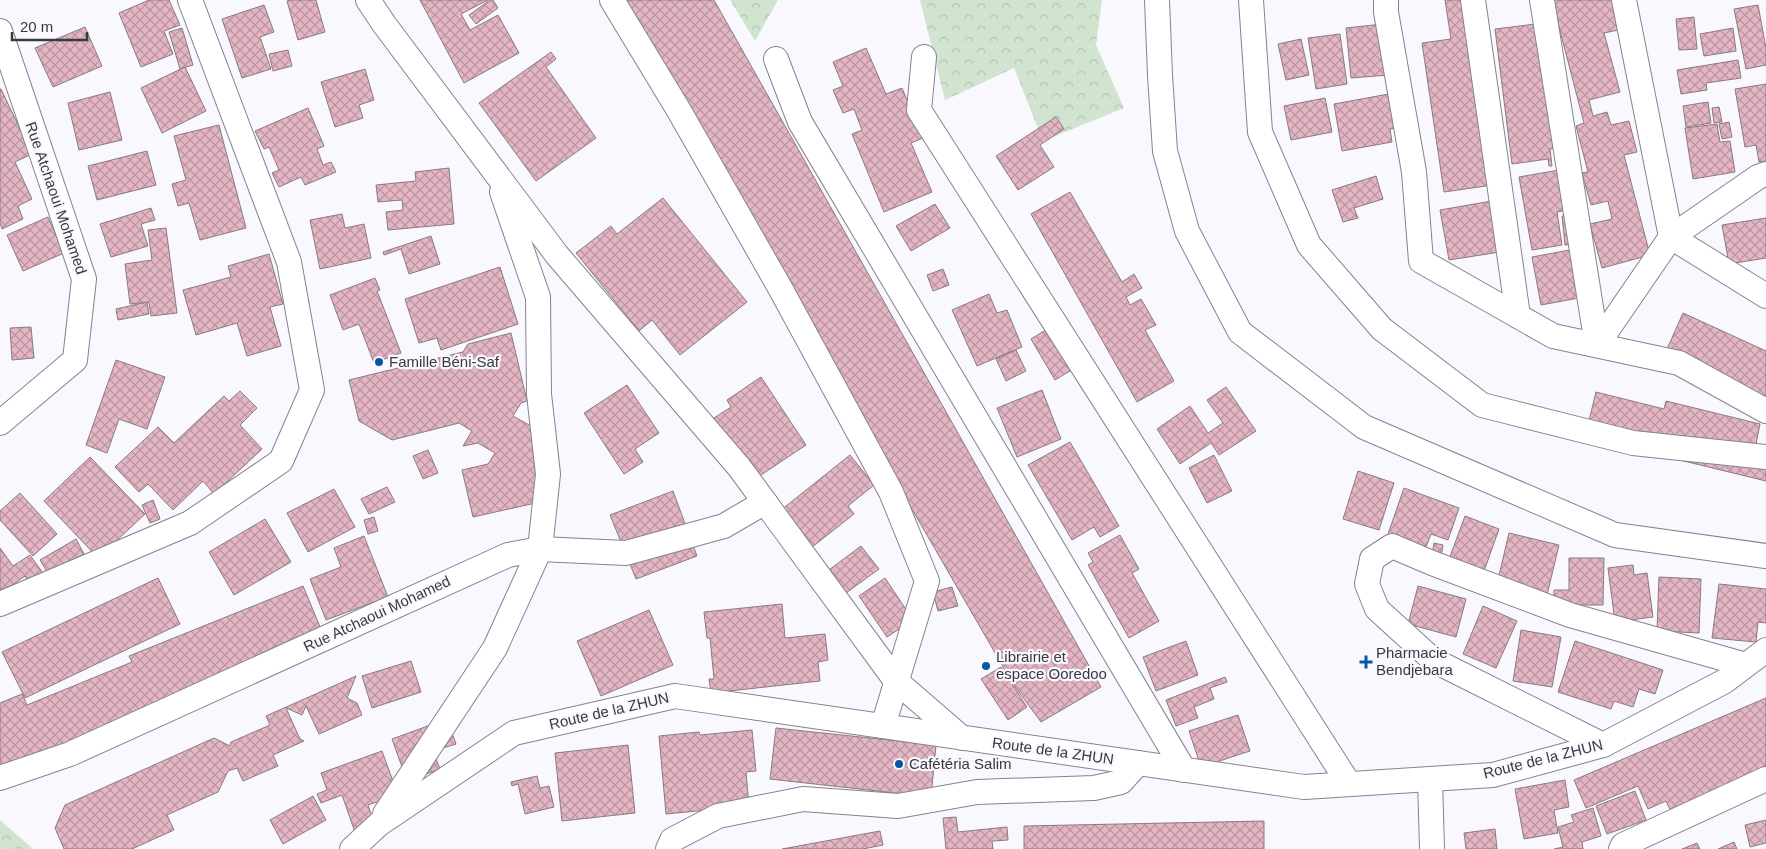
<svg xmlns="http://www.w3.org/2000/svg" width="1766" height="849" font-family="Arial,sans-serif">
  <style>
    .forest { fill: url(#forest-crowns) }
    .building { fill: url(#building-cross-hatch); stroke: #8b7a7f }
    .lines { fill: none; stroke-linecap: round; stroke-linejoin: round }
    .street-casing { stroke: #858291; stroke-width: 26 }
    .street { stroke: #fff; stroke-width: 24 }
    .poi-dot { fill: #0c55a4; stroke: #f9f8ff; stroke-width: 2 }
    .labels { text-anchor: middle; stroke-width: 4.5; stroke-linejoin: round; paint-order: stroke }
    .street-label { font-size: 15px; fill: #3a393f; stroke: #f9f8ff }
    .poi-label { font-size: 15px; fill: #3a393f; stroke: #f9f8ff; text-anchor: start }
  </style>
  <defs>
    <pattern id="forest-crowns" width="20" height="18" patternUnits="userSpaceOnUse" patternTransform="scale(1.25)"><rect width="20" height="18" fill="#d0e4d0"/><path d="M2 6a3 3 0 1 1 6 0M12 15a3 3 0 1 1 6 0" fill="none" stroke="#b3c4b4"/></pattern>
    <pattern id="building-cross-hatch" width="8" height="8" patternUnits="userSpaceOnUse" patternTransform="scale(1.25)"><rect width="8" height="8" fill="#e4b6c4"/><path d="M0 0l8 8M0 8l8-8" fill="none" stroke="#ba95a1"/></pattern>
  </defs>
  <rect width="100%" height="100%" fill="#f9f8ff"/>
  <g class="forest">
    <polygon points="730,0 778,0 755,41"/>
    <polygon points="920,0 1102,0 1096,45 1124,108 1043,141 1014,68 945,100"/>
    <polygon points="0,820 33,849 0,849"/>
  </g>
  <g class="building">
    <polygon points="149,0 169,0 180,25 164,31 173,54 141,67 119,13"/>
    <polygon points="291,0 316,0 325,32 298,40 287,1"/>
    <polygon points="420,0 488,0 461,14 470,30 498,15 519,53 464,83"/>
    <polygon points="490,0 493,0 498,8 476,24 469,15"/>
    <polygon points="618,0 714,0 1101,687 1041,722 1013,684"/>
    <polygon points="1445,0 1465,0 1493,185 1444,192 1422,43 1451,39"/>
    <polygon points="1552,0 1615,0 1623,29 1604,33 1620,92 1589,100 1593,116 1607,112 1611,125 1629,121 1637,152 1624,155 1650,255 1602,268 1590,224 1612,219 1608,201 1591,205 1582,173 1588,172 1576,126 1584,123"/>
    <polygon points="264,5 274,32 260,37 271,69 242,78 222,19"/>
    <polygon points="1758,5 1766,48 1766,65 1746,69 1734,9"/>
    <polygon points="1694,17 1697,49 1679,50 1676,19"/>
    <polygon points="1544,23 1560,147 1550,149 1552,166 1549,166 1548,159 1512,164 1495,29"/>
    <polygon points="1383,24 1389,75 1351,78 1346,28"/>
    <polygon points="85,27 102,66 53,87 35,48"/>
    <polygon points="182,28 193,65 180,69 169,32"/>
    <polygon points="1733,28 1736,51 1704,56 1700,34"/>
    <polygon points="1340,34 1347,84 1316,89 1308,38"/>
    <polygon points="1301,39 1309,75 1286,80 1278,44"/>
    <polygon points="866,48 886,94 902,88 923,138 911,143 932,192 884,212 852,134 862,130 854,109 843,113 833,90 843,86 833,62"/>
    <polygon points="288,50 292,66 273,71 269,54"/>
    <polygon points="551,52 556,59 546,67 596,138 536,181 479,103"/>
    <polygon points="1738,60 1741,78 1706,83 1707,90 1681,94 1677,70"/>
    <polygon points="185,67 206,111 162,133 141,88"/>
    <polygon points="365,69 374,100 359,105 363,118 335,127 321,82"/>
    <polygon points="1766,84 1766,161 1759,162 1756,145 1745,147 1735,89"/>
    <polygon points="0,89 1,89 32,154 15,162 32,199 18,206 23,219 2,229 0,223"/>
    <polygon points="110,92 122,140 79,150 68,103"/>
    <polygon points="1394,93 1404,127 1390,129 1392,142 1342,151 1334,104"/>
    <polygon points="1325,98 1332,132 1291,140 1284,106"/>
    <polygon points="1708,102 1711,123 1686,127 1683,106"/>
    <polygon points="1719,107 1722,122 1714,123 1712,108"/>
    <polygon points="308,108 324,146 317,149 323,165 331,162 336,172 305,185 301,177 279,187 272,173 279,170 269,147 264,149 255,131"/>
    <polygon points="1056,117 1064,129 1040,145 1054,167 1018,190 996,156"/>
    <polygon points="1729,122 1732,137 1722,139 1719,124"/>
    <polygon points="1717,124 1720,142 1730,141 1735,172 1693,179 1685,128"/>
    <polygon points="219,125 246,228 200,240 189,203 178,206 172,184 186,180 174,136"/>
    <polygon points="147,151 156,185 97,200 88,166"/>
    <polygon points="449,168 454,224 388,230 386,212 403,210 402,200 378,202 376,185 416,181 415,172"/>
    <polygon points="1565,169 1572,209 1557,212 1562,245 1532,250 1519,177"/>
    <polygon points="1376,176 1383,199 1354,208 1358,218 1343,222 1332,190"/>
    <polygon points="1070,192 1122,282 1134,274 1142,288 1126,297 1130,305 1141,299 1156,325 1145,330 1174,381 1137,402 1031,214"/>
    <polygon points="663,198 747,302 680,355 652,320 639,331 576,253 611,226 617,234"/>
    <polygon points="1492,201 1500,252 1449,260 1440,210"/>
    <polygon points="935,204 950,228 911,251 896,226"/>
    <polygon points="151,208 155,220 141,224 148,246 111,257 100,224"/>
    <polygon points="342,214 345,228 364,224 371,258 320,269 310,220"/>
    <polygon points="1575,214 1578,244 1565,245 1562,216"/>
    <polygon points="48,217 64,253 23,271 7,235"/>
    <polygon points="1766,218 1766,258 1729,264 1722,225"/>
    <polygon points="166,228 177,313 151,316 149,302 130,304 125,264 152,260 148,230"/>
    <polygon points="431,236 440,264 409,274 401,249 384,255 383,252"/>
    <polygon points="1575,249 1584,297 1541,305 1532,257"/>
    <polygon points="269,254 283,304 270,307 281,346 247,356 237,323 196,335 183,290 231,277 228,266"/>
    <polygon points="500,267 518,324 441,350 437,338 419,343 405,299"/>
    <polygon points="943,269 949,285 933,291 927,275"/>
    <polygon points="375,278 380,290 377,291 401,353 374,363 359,324 343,330 330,295"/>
    <polygon points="989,294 997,313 1007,310 1022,347 977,366 952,310"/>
    <polygon points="147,302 149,314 118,320 116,309"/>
    <polygon points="1683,313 1766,351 1766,404 1663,358"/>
    <polygon points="1059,322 1083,363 1055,380 1031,339"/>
    <polygon points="31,327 34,358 12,360 10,328"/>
    <polygon points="511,333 527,401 521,403 513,416 531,426 549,500 473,517 462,470 488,464 495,453 478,443 463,446 472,431 459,423 392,440 359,421 349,380 463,352 468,344"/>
    <polygon points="1016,350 1026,371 1006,381 996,359"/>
    <polygon points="116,360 165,377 147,429 119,419 107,453 86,445"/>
    <polygon points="761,377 806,445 755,479 714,418 731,407 727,400"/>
    <polygon points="627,385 659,433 635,449 643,462 624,474 584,413"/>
    <polygon points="1226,387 1256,431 1219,455 1211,443 1180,464 1157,429 1190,406 1208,433 1223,423 1207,400"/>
    <polygon points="1042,390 1061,439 1017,457 997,408"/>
    <polygon points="240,391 257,408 240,425 262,449 214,494 203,481 173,510 148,484 139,492 115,467 158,427 174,443 224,396 229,401"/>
    <polygon points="1596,392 1664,409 1666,401 1760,424 1756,444 1766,447 1766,481 1585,437"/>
    <polygon points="1070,442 1119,526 1100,537 1094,527 1072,540 1028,465"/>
    <polygon points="428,450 438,473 423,479 413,456"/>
    <polygon points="850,455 874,485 848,506 854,514 811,548 781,510"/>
    <polygon points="1214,455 1232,491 1207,503 1189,468"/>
    <polygon points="90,457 145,514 98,558 44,501"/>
    <polygon points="1358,471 1394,483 1379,530 1343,519"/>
    <polygon points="387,487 395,502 369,514 361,499"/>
    <polygon points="1404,488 1459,508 1448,540 1431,534 1426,547 1388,534"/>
    <polygon points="334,489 355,527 308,552 287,513"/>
    <polygon points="673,491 697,556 636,579 610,515"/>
    <polygon points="20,493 57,534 33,556 0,520 0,511"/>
    <polygon points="153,500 160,519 150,523 142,505"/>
    <polygon points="1465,516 1499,529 1483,574 1448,562"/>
    <polygon points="374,517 378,531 368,534 364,520"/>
    <polygon points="265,519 291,562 234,595 209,552"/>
    <polygon points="1509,533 1559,545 1547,595 1497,584"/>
    <polygon points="1120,535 1139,569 1132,573 1159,621 1129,638 1088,565 1093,562 1088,553"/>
    <polygon points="364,536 388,597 326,620 310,579 341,567 334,548"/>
    <polygon points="76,539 84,554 49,575 40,560"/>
    <polygon points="1434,543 1443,545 1441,557 1432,555"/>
    <polygon points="861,546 879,569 846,593 829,570"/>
    <polygon points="0,548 13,566 30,555 45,576 32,586 25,576 0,594"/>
    <polygon points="1569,558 1604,558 1603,605 1554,605 1554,590 1569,590"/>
    <polygon points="1633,565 1634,575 1647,573 1653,617 1615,622 1608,568"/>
    <polygon points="1659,577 1701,579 1699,633 1657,631"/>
    <polygon points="158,578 180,624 25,698 2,652"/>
    <polygon points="885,578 913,620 887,637 859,596"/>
    <polygon points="1719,584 1766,589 1766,623 1758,622 1756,642 1712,638"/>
    <polygon points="303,586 323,634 223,680 0,771 0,703 22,694 27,705 132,662 129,656"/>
    <polygon points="1418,586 1466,599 1456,637 1408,624"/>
    <polygon points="952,587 958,606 938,611 933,592"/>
    <polygon points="782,604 785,638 825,634 828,660 818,662 820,681 711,693 709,679 714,679 710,638 707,638 704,612"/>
    <polygon points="1483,606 1517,621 1496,668 1463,654"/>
    <polygon points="649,610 673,665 601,696 577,641"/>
    <polygon points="1521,630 1561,637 1552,687 1513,681"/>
    <polygon points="1186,641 1198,675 1156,691 1143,657"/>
    <polygon points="1575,641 1663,670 1655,694 1639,689 1633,707 1614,701 1611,709 1558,692"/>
    <polygon points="411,661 421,692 372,708 362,676"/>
    <polygon points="1001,667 1027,707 1008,720 981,679"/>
    <polygon points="356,676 347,698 357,703 362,715 319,734 306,706 302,715 286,708 300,739 304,741 273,755 278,766 243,781 237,768 228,771 218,792 167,815 174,830 132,849 64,849 55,828 65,805 214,738 230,746 231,742 270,725 266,716"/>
    <polygon points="1225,677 1227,682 1210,688 1214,699 1194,707 1198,718 1176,726 1166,700"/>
    <polygon points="1766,698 1766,774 1674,818 1666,801 1648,809 1638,786 1586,808 1574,780"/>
    <polygon points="1238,715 1250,751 1201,767 1189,731"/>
    <polygon points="447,719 456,744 433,751 440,769 407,781 392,739"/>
    <polygon points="776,728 936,745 931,797 770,779"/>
    <polygon points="752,730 756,771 746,772 749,806 666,814 659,736 699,732 700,735"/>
    <polygon points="628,745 635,813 562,821 555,753"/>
    <polygon points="382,751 398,795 368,805 376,828 356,835 342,795 321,803 317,794 327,790 321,773"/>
    <polygon points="537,776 540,788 549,786 554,807 525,814 518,784 512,786 511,782"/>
    <polygon points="1565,780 1569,807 1554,810 1558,833 1524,839 1515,789"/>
    <polygon points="1635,791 1646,820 1607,834 1596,806"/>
    <polygon points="313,796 326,820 283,844 270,820"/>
    <polygon points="1593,808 1601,836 1582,842 1583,849 1554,849 1563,847 1558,827 1574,822 1571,815"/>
    <polygon points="956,817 958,832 1007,827 1008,840 992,841 993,849 946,849 943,818"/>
    <polygon points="1766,820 1766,843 1750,847 1745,825"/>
    <polygon points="1264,821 1264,849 1024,849 1024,826"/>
    <polygon points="1495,829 1497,849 1466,849 1464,833"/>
    <polygon points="880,831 883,845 863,849 782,849"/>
    <polygon points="1734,842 1737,849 1718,849"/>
    <polygon points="1697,843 1700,849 1682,849"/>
  </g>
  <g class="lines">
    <defs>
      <g id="street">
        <polyline points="368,0 384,24 557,255 739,467 896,681 962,738"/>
        <polyline points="612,0 678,109 779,286 891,492 927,581 883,726"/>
        <polyline points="1157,0 1160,75 1165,151 1187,231 1240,332 1364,427 1615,535 1766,556"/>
        <polyline points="1251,0 1260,132 1309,245 1382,329 1482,405 1633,443 1766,457"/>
        <polyline points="1386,0 1386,12 1414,172 1421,261 1553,336 1679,363 1766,411"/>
        <polyline points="1473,0 1518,316"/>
        <polyline points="1542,0 1597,345"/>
        <polyline points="1624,0 1671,237 1766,296"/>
        <polyline points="0,31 84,279 75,360 0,423"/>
        <polyline points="924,57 919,110 1349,784"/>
        <polyline points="776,59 800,122 1184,770"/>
        <polyline points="1597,345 1671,237 1758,177 1766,174"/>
        <polyline points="0,604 190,523 281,461 312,390 289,262 190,0"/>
        <polyline points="1603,745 1433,660 1377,609 1367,584 1372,559 1392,546 1432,563 1570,615 1746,665"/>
        <polyline points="0,778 70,754 508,555 540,549 626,553 724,526 765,502"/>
        <polyline points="1430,779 1432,849"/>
        <polyline points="385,814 495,648 540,549 548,474 539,394 538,297 502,192"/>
        <polyline points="352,849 379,824 514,733 675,696 1304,787 1493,775 1603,745 1725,681 1766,650"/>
        <polyline points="668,849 672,840 718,816 803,799 898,806 977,792 1094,788 1121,782 1138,763"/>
        <polyline points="1621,849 1623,845 1766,779"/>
      </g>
    </defs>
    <use href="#street" class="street-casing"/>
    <use href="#street" class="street"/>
  </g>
  <g class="poi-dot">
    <circle cx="379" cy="362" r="5"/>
    <path d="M1363.5 654.5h5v5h5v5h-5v5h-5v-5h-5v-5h5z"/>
    <circle cx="986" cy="666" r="5"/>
    <circle cx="899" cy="764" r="5"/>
  </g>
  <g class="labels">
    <g class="street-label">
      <text transform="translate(56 198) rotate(71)" y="5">Rue Atchaoui Mohamed</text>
      <text transform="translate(377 614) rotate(-25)" y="5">Rue Atchaoui Mohamed</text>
      <text transform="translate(609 711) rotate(-13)" y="5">Route de la ZHUN</text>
      <text transform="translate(1053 751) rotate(8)" y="5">Route de la ZHUN</text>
      <text transform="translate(1543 759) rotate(-14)" y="5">Route de la ZHUN</text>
    </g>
    <g class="poi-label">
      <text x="389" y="367">Famille Béni-Saf</text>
      <text x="1376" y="658">Pharmacie<tspan x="1376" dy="17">Bendjebara</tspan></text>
      <text x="996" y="662">Librairie et<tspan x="996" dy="17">espace Ooredoo</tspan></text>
      <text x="909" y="769">Cafétéria Salim</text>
    </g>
  </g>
  <path d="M12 32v8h75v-8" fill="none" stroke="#3a393f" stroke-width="2.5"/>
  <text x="20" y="32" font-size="15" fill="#3a393f" stroke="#f9f8ff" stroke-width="4" paint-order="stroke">20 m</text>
</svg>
